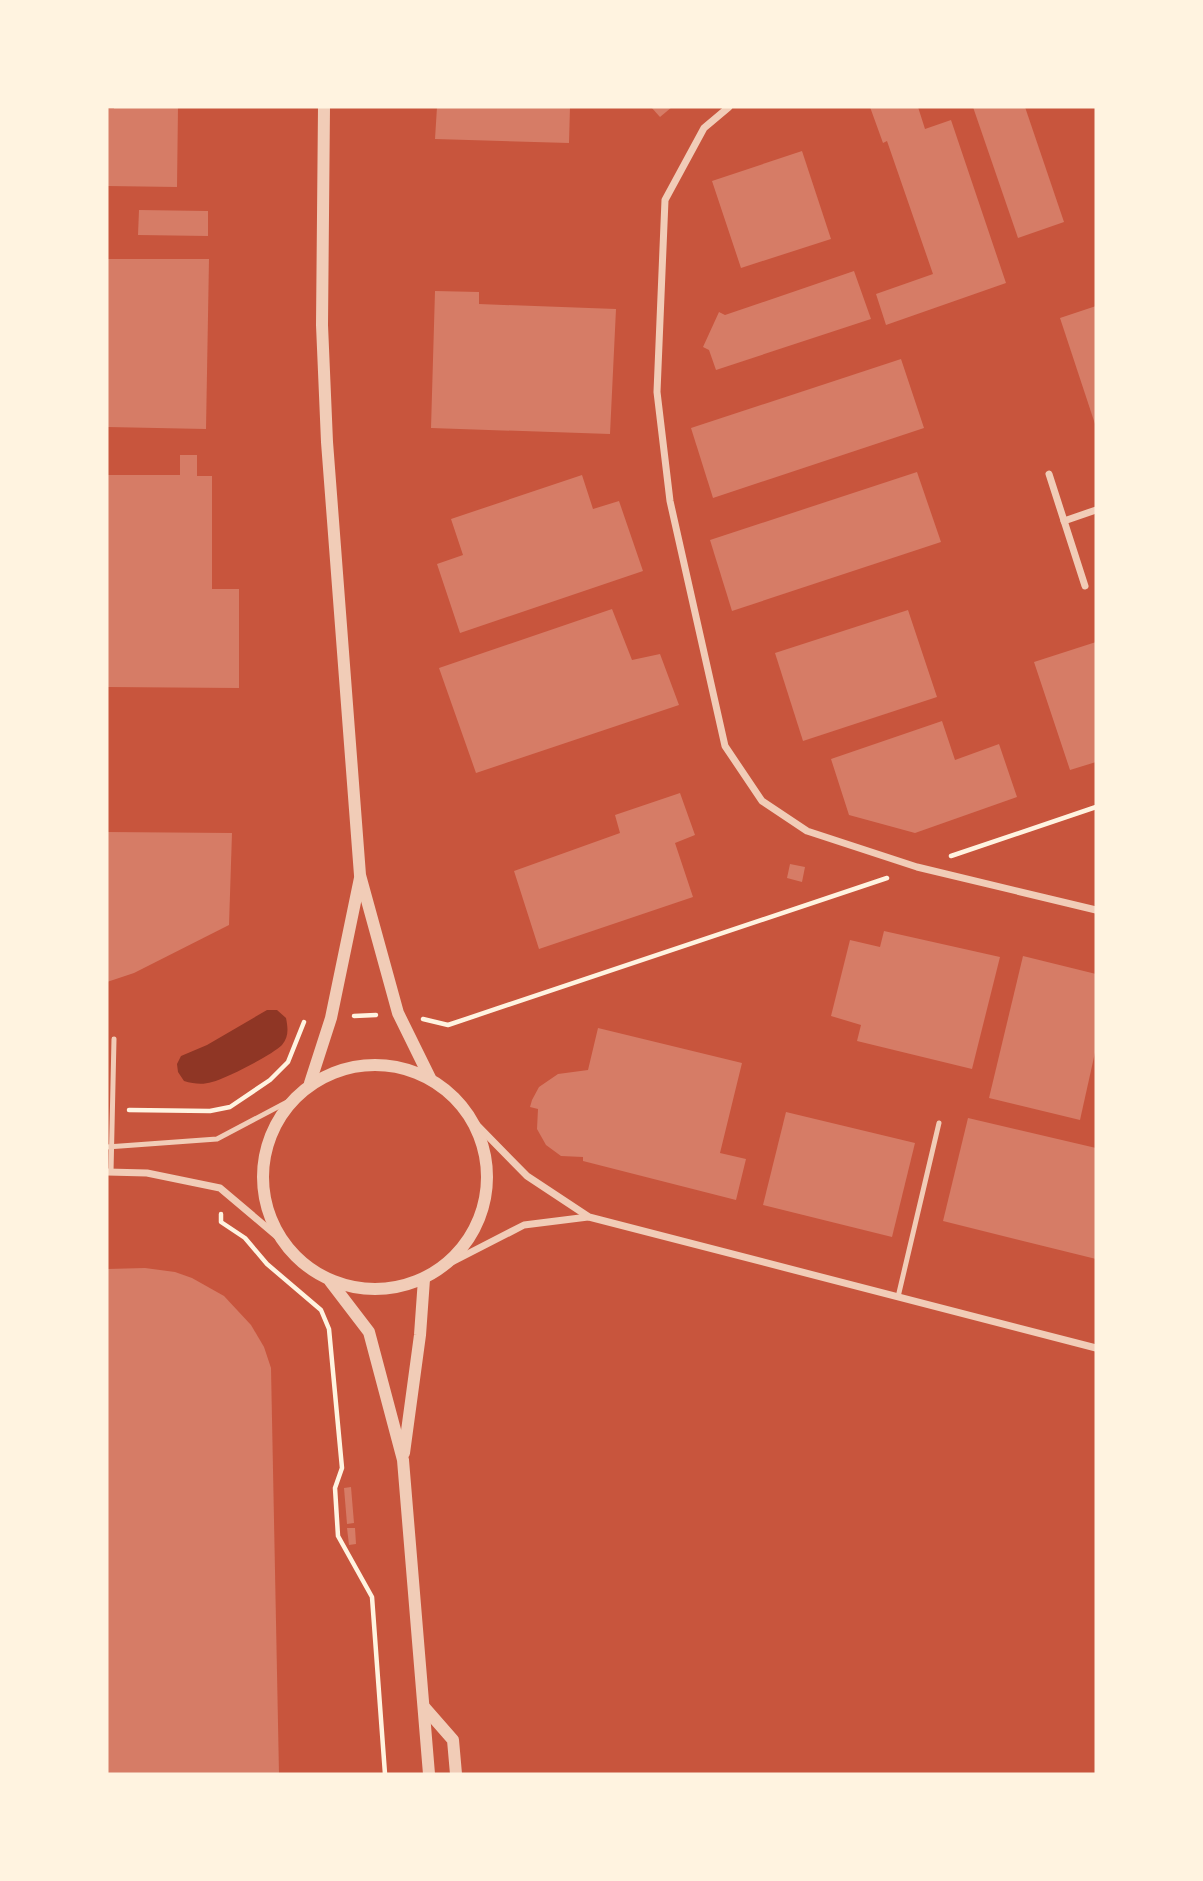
<svg xmlns="http://www.w3.org/2000/svg" width="1203" height="1881" font-family="'Titillium Web',sans-serif">
  <style>
    .water { fill: #8f3625 }
    .building { fill: #d67c66 }
    .lines { fill: none; stroke-linecap: round; stroke-linejoin: round }
    .path { stroke: #fff3e0; stroke-width: 4.5 }
    .service { stroke: #f1ccb7; stroke-width: 5 }
    .minor { stroke: #f1ccb7; stroke-width: 7 }
    .tertiary { stroke: #f1ccb7; stroke-width: 12 }
  </style>
  <rect width="100%" height="100%" fill="#c8553d"/>
  <path class="water" d="M267 1010H277L286 1018C288 1028 289 1037 282 1045 272 1055 227 1078 212 1082 203 1085 194 1084 184 1081L178 1072 177 1064 181 1056 207 1045Z"/>
  <g class="building">
    <polygon points="114,107 178,107 177,187 107,186 107,109 114,109"/>
    <polygon points="437,107 570,107 569,143 435,139"/>
    <polygon points="651,107 672,107 660,117"/>
    <polygon points="870,107 918,107 925,129 951,120 1006,283 886,325 876,294 933,274 887,141 883,143"/>
    <polygon points="973,107 1025,107 1064,222 1018,238"/>
    <polygon points="802,151 831,239 741,268 712,181"/>
    <polygon points="139,210 208,211 208,236 138,235"/>
    <polygon points="107,259 209,259 206,429 107,427"/>
    <polygon points="854,271 871,319 716,370 709,350 703,347 719,312 725,315"/>
    <polygon points="435,291 479,292 479,304 616,309 610,434 431,428"/>
    <polygon points="1096,306 1096,427 1060,318"/>
    <polygon points="901,359 924,428 713,498 691,428"/>
    <polygon points="180,455 197,455 197,476 212,476 212,589 239,589 239,688 107,687 107,475 180,475"/>
    <polygon points="917,472 941,542 732,611 710,540"/>
    <polygon points="582,475 593,509 619,501 643,571 460,633 437,564 463,555 451,519"/>
    <polygon points="612,609 632,660 660,654 679,705 476,773 439,668"/>
    <polygon points="908,610 937,697 803,741 775,653"/>
    <polygon points="1096,642 1096,762 1070,770 1034,662"/>
    <polygon points="942,721 955,760 999,744 1017,797 915,833 849,815 831,759"/>
    <polygon points="680,793 695,835 675,843 693,897 539,949 514,871 620,833 615,815"/>
    <polygon points="107,832 232,833 229,925 134,973 107,982"/>
    <polygon points="790,864 805,867 802,882 787,878"/>
    <polygon points="884,931 1000,957 972,1069 857,1041 861,1025 831,1016 850,940 880,947"/>
    <polygon points="1023,956 1096,974 1096,1048 1080,1120 989,1098"/>
    <polygon points="598,1028 742,1063 720,1153 746,1159 736,1200 583,1161 583,1157 561,1156 546,1145 537,1129 538,1109 530,1107 532,1100 539,1087 558,1074 588,1070"/>
    <polygon points="786,1112 915,1143 892,1237 763,1205"/>
    <polygon points="968,1118 1096,1148 1096,1259 943,1221"/>
    <polygon points="145,1268 175,1272 192,1278 224,1296 251,1325 264,1347 271,1368 279,1774 107,1774 107,1269"/>
    <polygon points="351,1487 354,1523 347,1524 344,1488"/>
    <polygon points="347,1528 355,1528 356,1544 349,1545"/>
  </g>
  <g class="lines">
    <g class="path">
      <polyline points="951,856 1096,807"/>
      <polyline points="354,1016 376,1015"/>
      <polyline points="423,1019 448,1025 887,878"/>
      <polyline points="129,1110 210,1111 230,1107 270,1080 288,1062 304,1022"/>
      <polyline points="221,1214 221,1222 245,1238 267,1264 321,1310 329,1329 342,1468 335,1488 338,1536 372,1597 385,1774"/>
    </g>
    <g class="service">
      <polyline points="107,1147 217,1139 291,1100"/>
      <polyline points="111,1172 114,1039"/>
      <polyline points="898,1297 939,1123"/>
    </g>
    <g class="minor">
      <polyline points="729,107 704,128 665,200 657,392 670,501 725,746 762,801 807,831 917,867 1096,910"/>
      <polyline points="1049,474 1085,586"/>
      <polyline points="1064,521 1096,510"/>
      <polyline points="475,1123 527,1176 589,1217 1096,1348"/>
      <polyline points="107,1172 147,1173 220,1188 278,1237"/>
      <polyline points="448,1264 524,1225 588,1217"/>
    </g>
    <g class="tertiary">
      <polyline points="324,107 322,325 327,442 360,875 398,1013 430,1078"/>
      <circle cx="375" cy="1177" r="112"/>
      <polyline points="310,1083 331,1018 360,878"/>
      <polyline points="330,1281 369,1332 403,1460 429,1774"/>
      <polyline points="404,1453 420,1335 424,1279"/>
      <polyline points="425,1708 453,1740 456,1774"/>
    </g>
  </g>
  <rect width="1203" height="1881" fill="none" stroke="#fff3e0" stroke-width="217"/>
</svg>
